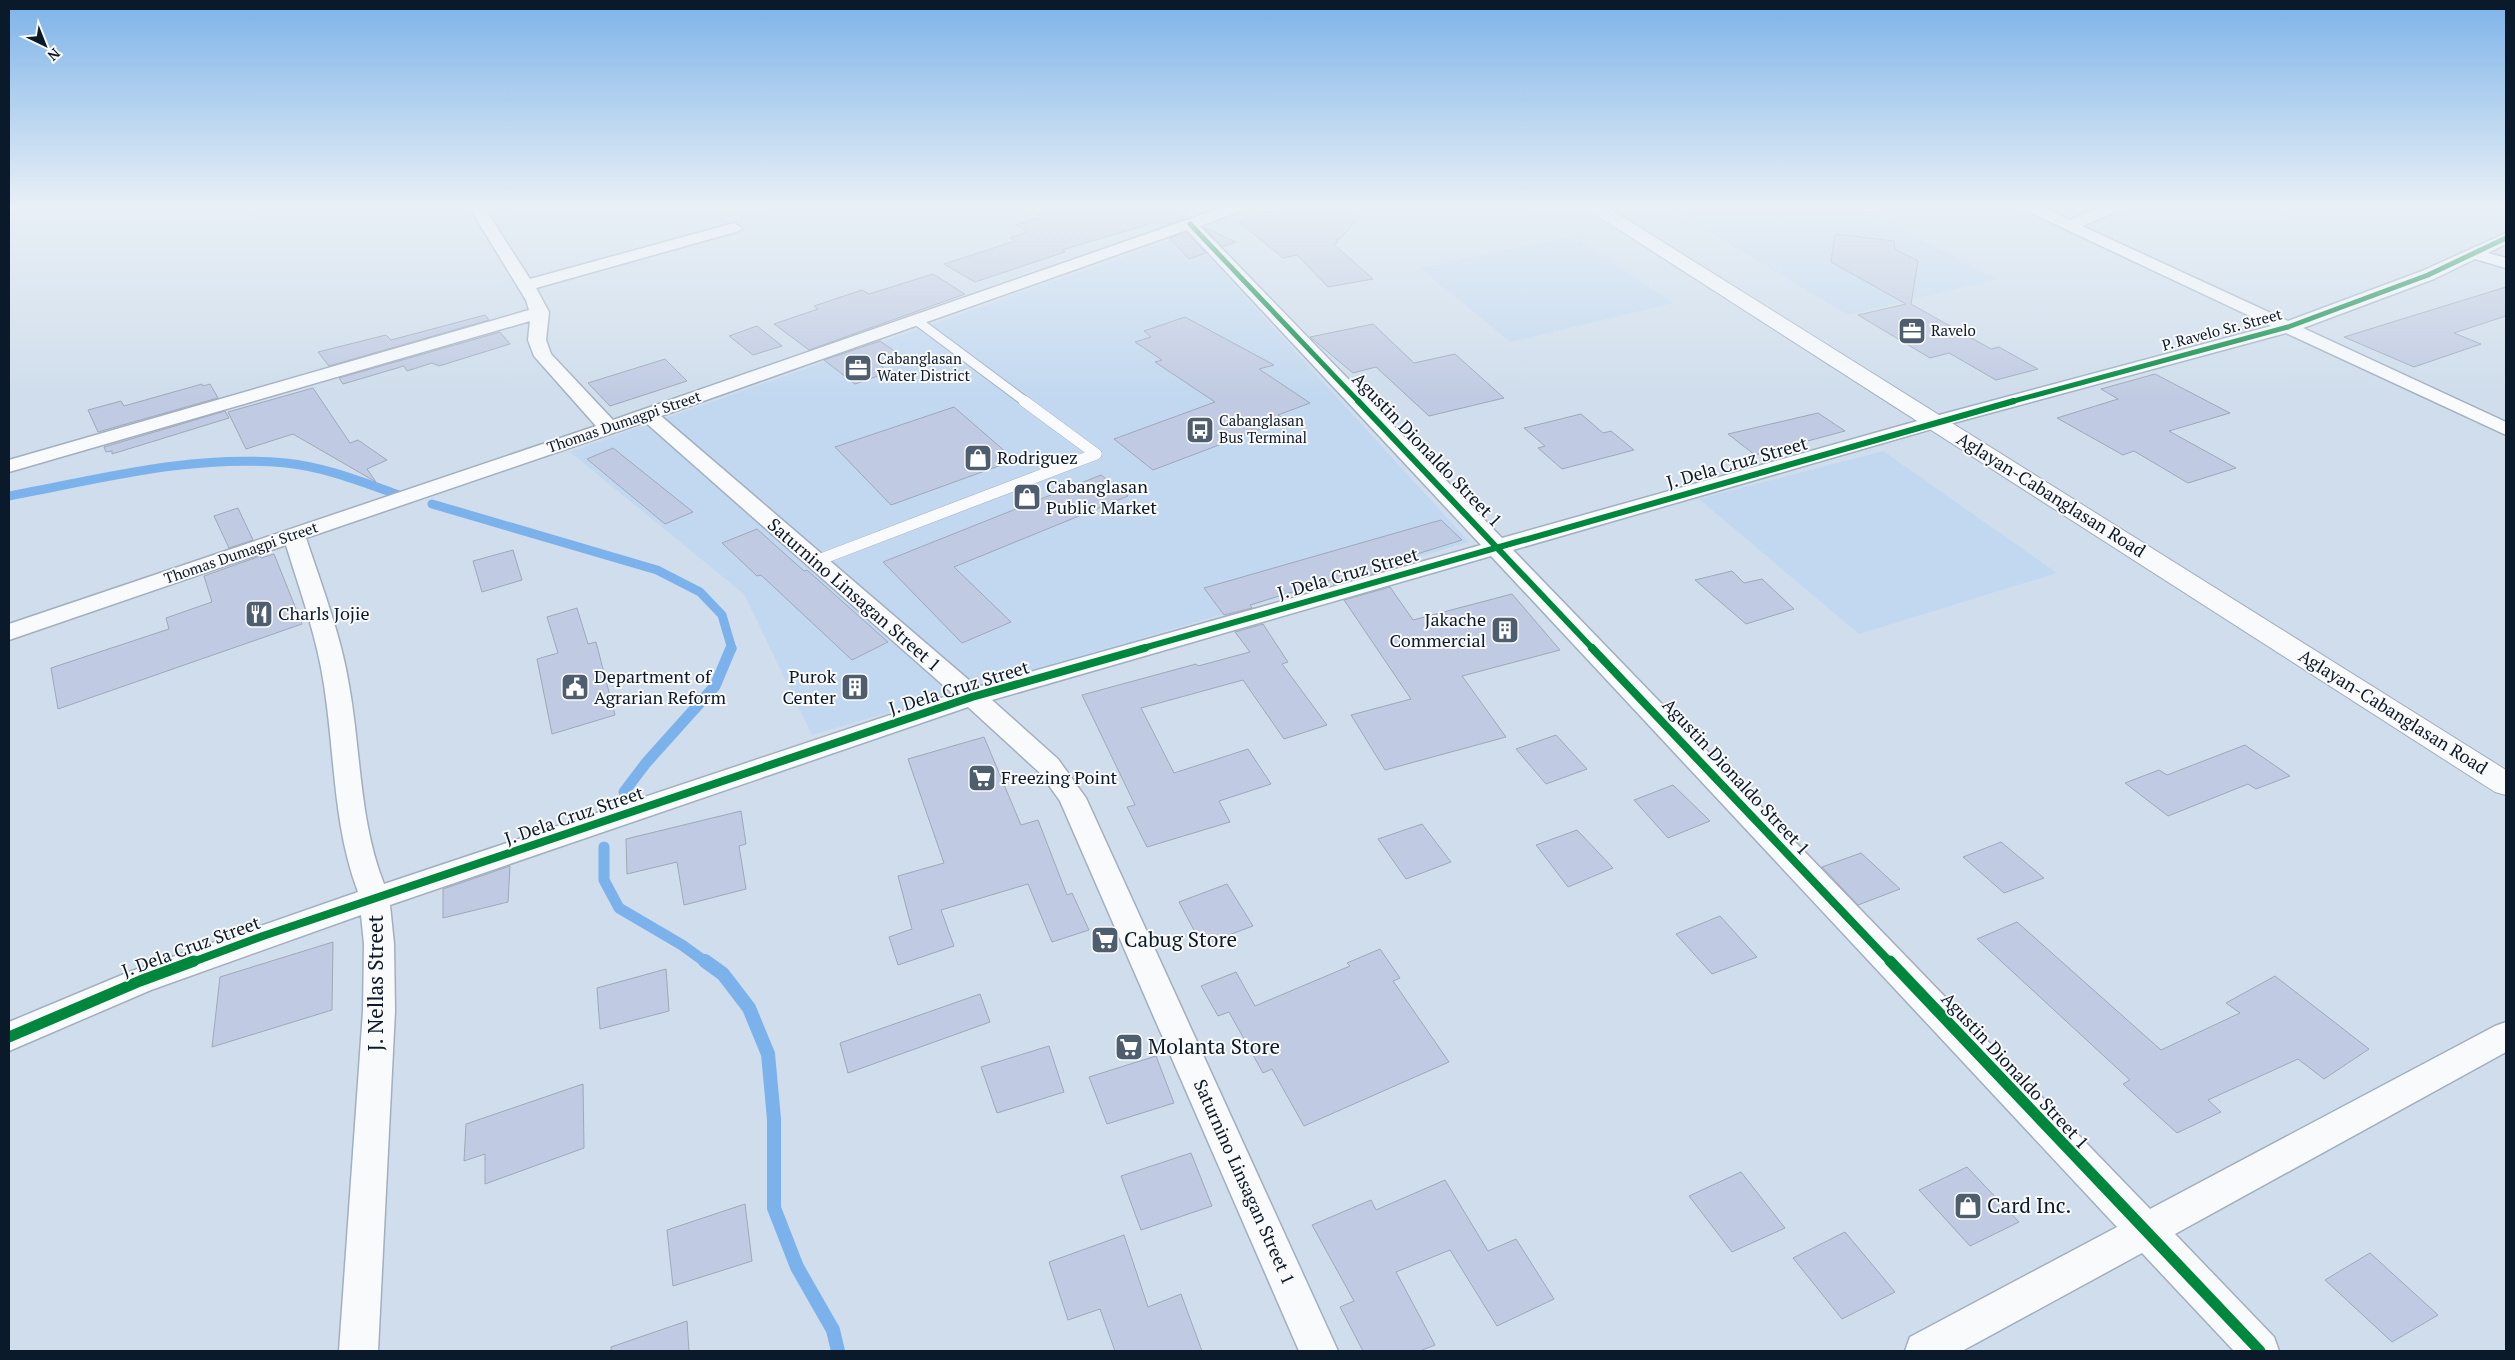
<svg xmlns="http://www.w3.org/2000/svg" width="2515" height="1360" font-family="'PT Serif',serif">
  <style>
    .built { fill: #c2d8f0 }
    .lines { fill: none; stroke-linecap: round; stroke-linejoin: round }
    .stream-far2 { stroke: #7cb2eb; stroke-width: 9 }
    .stream-far1 { stroke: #7cb2eb; stroke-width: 11 }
    .stream { stroke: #7cb2eb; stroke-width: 14 }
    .building { fill: #c0cae2; stroke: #9fa8b8 }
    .lane-far1-casing { stroke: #a1afbf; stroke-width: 11 }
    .lane-casing { stroke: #a1afbf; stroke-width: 12 }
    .street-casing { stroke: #a1afbf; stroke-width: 3 }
    .primary-casing { stroke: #a1afbf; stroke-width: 2 }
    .lane-far1 { stroke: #f8fafc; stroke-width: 9 }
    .lane { stroke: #f8fafc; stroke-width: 11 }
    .street { fill: #f8fafc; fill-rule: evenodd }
    .primary { fill: #f8fafc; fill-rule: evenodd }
    .cycleway-far3-casing { stroke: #fafafa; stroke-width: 7 }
    .cycleway-far2-casing { stroke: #fafafa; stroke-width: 9 }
    .cycleway-far1-casing { stroke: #fafafa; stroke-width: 11 }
    .cycleway-casing { stroke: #fafafa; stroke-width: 14 }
    .cycleway-far3 { stroke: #00873e; stroke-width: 5 }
    .cycleway-far2 { stroke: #00873e; stroke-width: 6 }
    .cycleway-far1 { stroke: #00873e; stroke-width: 8 }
    .cycleway { stroke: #00873e; stroke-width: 11 }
    .labels { text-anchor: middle; stroke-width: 4; stroke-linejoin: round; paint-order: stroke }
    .far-street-label { font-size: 15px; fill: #0a1a2b; stroke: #fafafa }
    .far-poi-label { font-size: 15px; fill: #0a1a2b; stroke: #fafafa; text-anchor: start }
    .street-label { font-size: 18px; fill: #0a1a2b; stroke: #fafafa }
    .poi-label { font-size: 18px; fill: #0a1a2b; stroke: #fafafa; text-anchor: start }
    .near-poi-label { font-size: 21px; fill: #0a1a2b; stroke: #fafafa; text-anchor: start }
    .near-street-label { font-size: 21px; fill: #0a1a2b; stroke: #fafafa }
  </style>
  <rect width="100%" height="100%" fill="#cfddec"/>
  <g class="built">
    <polygon points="1668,207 1859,207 1997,279 1848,315"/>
    <polygon points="1188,234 1469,542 812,735 744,594 570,452"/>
    <polygon points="1574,236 1673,303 1510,342 1420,268"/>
    <polygon points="1883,451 2057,573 1859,634 1699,499"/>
  </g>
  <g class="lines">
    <g class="stream-far2">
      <path d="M9 496C100 479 193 454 286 463 325 467 362 482 399 495"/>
      <polyline points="432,504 657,570 700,592 722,615 732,649"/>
    </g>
    <g class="stream-far1">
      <polyline points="624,792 646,763 715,686 731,648"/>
      <polyline points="604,847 604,880 619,908 682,945 707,963"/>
    </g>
    <polyline class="stream" points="705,961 723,974 749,1008 768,1054 774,1119 774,1208 797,1267 833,1330 838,1351"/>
  </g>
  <g class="building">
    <polygon points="1027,207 1185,207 1186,213 1179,216 1185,219 1161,227 1156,222 1062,250 1065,252 975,282 944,264 1015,241 1010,238 1028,232 1016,225 1043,217"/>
    <polygon points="1282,207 1367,207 1341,238 1336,240 1338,241 1335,245 1373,279 1328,287 1297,255 1283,258 1239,222"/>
    <polygon points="1204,227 1236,242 1222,247"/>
    <polygon points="1186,232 1206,253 1189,259 1170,238"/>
    <polygon points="1835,234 1894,241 1895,249 1918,261 1911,304 1991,349 1999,347 2038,369 1996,380 1949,353 1930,358 1858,315 1906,304 1831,262"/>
    <polygon points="933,274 965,294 809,350 774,324 818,309 814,306 862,290 869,294"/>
    <polygon points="2506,287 2506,316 2454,333 2481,344 2414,367 2344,337"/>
    <polygon points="485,315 489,320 329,366 318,352 386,335 391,340"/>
    <polygon points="1185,317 1274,365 1259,369 1310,403 1278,415 1285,420 1153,470 1114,439 1215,402 1155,362 1162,360 1135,342 1151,337 1144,331"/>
    <polygon points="1373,324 1414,363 1455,354 1504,398 1429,416 1376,367 1353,373 1310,337"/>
    <polygon points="757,326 782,346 753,355 729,336"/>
    <polygon points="500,332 510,344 439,366 432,363 407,371 404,366 343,384 339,378"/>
    <polygon points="880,341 900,355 877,363 889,372 855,384 824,360"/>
    <polygon points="665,359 687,381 610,406 588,383"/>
    <polygon points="2155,374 2230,413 2169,431 2236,468 2188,483 2134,451 2123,455 2057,418 2118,399 2101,389"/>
    <polygon points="202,384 203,386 210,384 218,398 98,432 88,410 121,401 124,406"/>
    <polygon points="313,388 350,443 358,440 387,460 367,469 376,482 293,434 246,449 228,412"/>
    <polygon points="954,407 1015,460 891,505 835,447"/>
    <polygon points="225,411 229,418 112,454 112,451 106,452 104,447"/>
    <polygon points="1818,413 1845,431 1755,455 1728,434"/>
    <polygon points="1581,414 1603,433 1611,431 1634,450 1562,469 1538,448 1545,446 1524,428"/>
    <polygon points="613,448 693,512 665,524 587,459"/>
    <polygon points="1101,475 1128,496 954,567 1011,622 962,643 883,562"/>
    <polygon points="238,508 253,540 229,548 214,516"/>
    <polygon points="1441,520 1462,540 1375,567 1379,572 1334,585 1331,580 1250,605 1252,608 1224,615 1204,588"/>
    <polygon points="757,529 804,571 807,570 888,642 852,660 761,575 757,576 722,543"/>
    <polygon points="513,550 522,580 482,592 473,561"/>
    <polygon points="274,554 302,624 58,709 51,668 169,629 166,618 212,602 204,576 260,556 261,558"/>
    <polygon points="1732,571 1744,583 1762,579 1794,609 1746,624 1695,580"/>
    <polygon points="1390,587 1413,620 1512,594 1560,650 1462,676 1506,737 1385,770 1351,715 1411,699 1344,600"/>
    <polygon points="577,608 588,644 596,642 615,715 552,734 537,659 558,653 547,617"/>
    <polygon points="1263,624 1288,662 1282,664 1327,725 1284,739 1243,680 1141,708 1174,773 1248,749 1271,784 1219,801 1230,822 1147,847 1127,807 1135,805 1082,695 1196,664 1198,666 1250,652 1235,632"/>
    <polygon points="1556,735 1587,769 1546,784 1516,749"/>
    <polygon points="984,737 1021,825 1038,820 1067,895 1072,893 1089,930 1052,942 1028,884 941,910 954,946 898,965 889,937 912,929 898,876 944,863 908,759"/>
    <polygon points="2245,745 2290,776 2256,789 2248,784 2168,816 2125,783 2159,770 2167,775"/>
    <polygon points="1673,785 1710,821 1668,838 1634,800"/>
    <polygon points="741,811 746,844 739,846 746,889 684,905 677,862 627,874 626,839"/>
    <polygon points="1422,824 1451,862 1406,879 1378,839"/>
    <polygon points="1577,830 1613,868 1568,887 1536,845"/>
    <polygon points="2001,842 2044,878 2004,893 1963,857"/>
    <polygon points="1861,853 1900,889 1858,905 1822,867"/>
    <polygon points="510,866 508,902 443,918 443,889"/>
    <polygon points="1227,884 1253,926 1202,945 1179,902"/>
    <polygon points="1720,916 1757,957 1712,974 1676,934"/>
    <polygon points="2017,922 2161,1050 2240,1013 2226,1003 2275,976 2369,1049 2324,1079 2298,1059 2208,1100 2221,1112 2177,1133 2123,1084 2130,1080 1977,939"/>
    <polygon points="333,942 332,1010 212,1047 220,977"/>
    <polygon points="1380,949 1400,978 1393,981 1449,1062 1304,1126 1272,1069 1263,1073 1229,1012 1218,1016 1201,986 1236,972 1255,1006 1350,966 1347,963"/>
    <polygon points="666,969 669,1011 600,1029 597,988"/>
    <polygon points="980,994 990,1022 848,1073 840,1043"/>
    <polygon points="1049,1046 1064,1092 997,1113 981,1067"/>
    <polygon points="1156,1056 1174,1103 1107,1124 1089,1077"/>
    <polygon points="583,1084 584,1148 485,1184 485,1154 464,1161 466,1124"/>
    <polygon points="1191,1153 1212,1206 1141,1230 1121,1176"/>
    <polygon points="1967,1167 2019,1222 1970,1246 1919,1190"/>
    <polygon points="1741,1172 1785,1228 1732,1252 1689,1196"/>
    <polygon points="1445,1180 1488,1251 1516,1239 1554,1299 1497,1326 1450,1250 1396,1272 1435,1345 1420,1351 1363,1351 1340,1307 1354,1301 1312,1225 1371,1200 1376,1210"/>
    <polygon points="745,1204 752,1261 673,1286 667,1230"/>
    <polygon points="1845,1232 1895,1292 1842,1319 1793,1258"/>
    <polygon points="1124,1235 1148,1307 1181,1294 1202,1351 1115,1351 1100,1309 1068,1320 1049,1262"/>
    <polygon points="2370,1253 2438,1315 2392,1342 2325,1280"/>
    <polygon points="687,1321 689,1351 611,1351 611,1347"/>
  </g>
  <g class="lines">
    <defs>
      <polyline id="lane-far1" points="916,320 1026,402"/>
      <g id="lane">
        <polyline points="1024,401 1096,454"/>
        <polyline points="816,561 1096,454"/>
      </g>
      <path id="street" d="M469 207H484L530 279 734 223 742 228 739 231 536 288 549 312 546 340 551 354 613 420 1224 207H1245L1243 210 1200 226 1502 538 1928 418 2271 326 2025 210 2023 207H2042L2070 220 2102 207H2122L2120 210 2082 226 2288 321 2422 271 2506 233V244L2488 253 2506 258V268L2475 259 2434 279 2303 328 2506 422V435L2286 333 1942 426 1513 550 2150 1209 2495 1026 2506 1022V1052L2175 1234 2274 1337 2279 1351H2234L2142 1253 1962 1351H1905L1910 1337 2117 1227 1491 556 992 700 1058 759 1086 798 1338 1351H1299L1060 801 1040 773 968 707 390 905 394 944 395 1011 378 1351H339L363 1011 364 944 361 915 151 990 9 1051V1022L129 972 358 892C333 826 335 755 324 685 317 637 300 591 286 545L9 640V624L596 426 534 356 528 340 530 321 9 472V460L529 310 526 300ZM1187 230 1481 545 977 687 661 416ZM645 422 953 694 384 884C359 821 361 751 349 685 341 635 322 587 306 538Z"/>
      <polygon id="primary" points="1588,207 1607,207 2506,770 2506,795 2495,792 1590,211"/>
    </defs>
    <use href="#lane-far1" class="lane-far1-casing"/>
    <use href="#lane" class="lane-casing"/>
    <use href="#street" class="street-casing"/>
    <use href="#primary" class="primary-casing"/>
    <use href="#lane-far1" class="lane-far1"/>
    <use href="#lane" class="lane"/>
    <use href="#street" class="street"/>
    <use href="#primary" class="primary"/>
    <defs>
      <g id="cycleway-far3">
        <polyline points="1190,224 1359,402"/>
        <polyline points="2010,402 2288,327 2428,275 2506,238"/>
      </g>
      <g id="cycleway-far2">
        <polyline points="1358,401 1593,649"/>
        <polyline points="1140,649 2014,401"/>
      </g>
      <g id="cycleway-far1">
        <polyline points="1592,648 1891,963"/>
        <polyline points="190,963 263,936 972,697 1145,648"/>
      </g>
      <g id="cycleway">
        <polyline points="1890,961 2260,1351"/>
        <polyline points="9,1037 140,981 194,961"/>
      </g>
    </defs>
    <use href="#cycleway-far3" class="cycleway-far3-casing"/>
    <use href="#cycleway-far2" class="cycleway-far2-casing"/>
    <use href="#cycleway-far1" class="cycleway-far1-casing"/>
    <use href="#cycleway" class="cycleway-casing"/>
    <use href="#cycleway-far3" class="cycleway-far3"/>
    <use href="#cycleway-far2" class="cycleway-far2"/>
    <use href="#cycleway-far1" class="cycleway-far1"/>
    <use href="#cycleway" class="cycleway"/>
  </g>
  <linearGradient id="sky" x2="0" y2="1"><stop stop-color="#7db3e9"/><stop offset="0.52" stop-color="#e9f0f6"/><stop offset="1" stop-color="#e9f0f6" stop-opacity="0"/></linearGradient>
  <rect width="2515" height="397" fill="url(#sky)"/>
  <defs>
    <symbol id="office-square" viewBox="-11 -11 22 22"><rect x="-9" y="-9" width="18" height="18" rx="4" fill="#4f5e6f" stroke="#fafafa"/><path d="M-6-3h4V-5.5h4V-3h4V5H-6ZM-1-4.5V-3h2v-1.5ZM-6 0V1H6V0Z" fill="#fff"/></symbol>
    <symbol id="bus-square" viewBox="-11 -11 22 22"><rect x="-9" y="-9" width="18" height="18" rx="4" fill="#4f5e6f" stroke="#fafafa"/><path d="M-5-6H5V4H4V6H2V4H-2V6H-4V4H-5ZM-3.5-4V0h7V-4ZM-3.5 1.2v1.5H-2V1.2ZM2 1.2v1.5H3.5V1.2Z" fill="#fff"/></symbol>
    <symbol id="shop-square" viewBox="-11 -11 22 22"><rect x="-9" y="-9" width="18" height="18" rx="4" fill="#4f5e6f" stroke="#fafafa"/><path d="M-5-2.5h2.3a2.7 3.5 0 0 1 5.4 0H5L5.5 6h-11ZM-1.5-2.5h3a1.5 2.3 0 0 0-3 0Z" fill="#fff"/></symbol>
    <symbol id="restaurant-square" viewBox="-11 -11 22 22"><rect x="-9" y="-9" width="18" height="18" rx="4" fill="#4f5e6f" stroke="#fafafa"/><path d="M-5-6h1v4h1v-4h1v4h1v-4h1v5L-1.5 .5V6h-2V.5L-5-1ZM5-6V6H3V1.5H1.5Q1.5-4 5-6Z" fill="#fff"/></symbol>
    <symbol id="building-square" viewBox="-11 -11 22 22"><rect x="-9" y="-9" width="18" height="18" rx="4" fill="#4f5e6f" stroke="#fafafa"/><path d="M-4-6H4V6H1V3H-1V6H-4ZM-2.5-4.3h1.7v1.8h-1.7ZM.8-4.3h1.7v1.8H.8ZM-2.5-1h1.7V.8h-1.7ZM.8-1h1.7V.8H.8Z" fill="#fff"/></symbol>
    <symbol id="civic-square" viewBox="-11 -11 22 22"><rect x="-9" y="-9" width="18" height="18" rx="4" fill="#4f5e6f" stroke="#fafafa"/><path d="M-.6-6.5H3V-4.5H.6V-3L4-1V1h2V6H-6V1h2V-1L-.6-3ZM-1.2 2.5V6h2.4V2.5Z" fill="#fff"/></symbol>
    <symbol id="supermarket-square" viewBox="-11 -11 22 22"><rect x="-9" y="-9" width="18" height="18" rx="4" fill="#4f5e6f" stroke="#fafafa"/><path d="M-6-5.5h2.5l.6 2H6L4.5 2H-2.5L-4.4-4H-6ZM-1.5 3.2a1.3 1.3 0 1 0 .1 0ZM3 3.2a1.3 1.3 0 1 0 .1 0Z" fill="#fff"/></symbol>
  </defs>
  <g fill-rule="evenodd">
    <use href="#office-square" x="1896" y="315" width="32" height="32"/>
    <use href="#office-square" x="842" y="352" width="32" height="32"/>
    <use href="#bus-square" x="1184" y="414" width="32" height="32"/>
    <use href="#shop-square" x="962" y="442" width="32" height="32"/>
    <use href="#shop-square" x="1011" y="481" width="32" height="32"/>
    <use href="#restaurant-square" x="243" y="598" width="32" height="32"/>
    <use href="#building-square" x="1489" y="614" width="32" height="32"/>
    <use href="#civic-square" x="559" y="671" width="32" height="32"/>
    <use href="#building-square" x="839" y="671" width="32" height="32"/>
    <use href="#supermarket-square" x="966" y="762" width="32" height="32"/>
    <use href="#supermarket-square" x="1089" y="924" width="32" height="32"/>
    <use href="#supermarket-square" x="1113" y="1031" width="32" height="32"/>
    <use href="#shop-square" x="1952" y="1190" width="32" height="32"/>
  </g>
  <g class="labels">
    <g class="far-street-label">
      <text transform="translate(2222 330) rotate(-15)" y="5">P. Ravelo Sr. Street</text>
      <text transform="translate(624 422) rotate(-19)" y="5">Thomas Dumagpi Street</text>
      <text transform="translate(241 553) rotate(-19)" y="5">Thomas Dumagpi Street</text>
    </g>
    <g class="far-poi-label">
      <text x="1931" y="336">Ravelo</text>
      <text x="877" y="364">Cabanglasan<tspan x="877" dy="17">Water District</tspan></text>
      <text x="1219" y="426">Cabanglasan<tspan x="1219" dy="17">Bus Terminal</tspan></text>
    </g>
    <g class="street-label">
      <text transform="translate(1427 450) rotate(46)" y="6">Agustin Dionaldo Street 1</text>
      <text transform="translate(1737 463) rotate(-16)" y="6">J. Dela Cruz Street</text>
      <text transform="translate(2051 495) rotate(32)" y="6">Aglayan-Cabanglasan Road</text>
      <text transform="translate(1348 574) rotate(-16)" y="6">J. Dela Cruz Street</text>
      <text transform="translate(854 595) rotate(41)" y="6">Saturnino Linsagan Street 1</text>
      <text transform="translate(959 688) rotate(-17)" y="6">J. Dela Cruz Street</text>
      <text transform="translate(2393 712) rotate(32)" y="6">Aglayan-Cabanglasan Road</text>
      <text transform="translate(1736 777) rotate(47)" y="6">Agustin Dionaldo Street 1</text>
      <text transform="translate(574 816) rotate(-19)" y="6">J. Dela Cruz Street</text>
      <text transform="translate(191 947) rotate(-20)" y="6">J. Dela Cruz Street</text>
      <text transform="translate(2015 1071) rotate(47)" y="6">Agustin Dionaldo Street 1</text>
      <text transform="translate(1244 1182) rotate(66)" y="6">Saturnino Linsagan Street 1</text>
    </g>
    <g class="poi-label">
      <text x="997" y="464">Rodriguez</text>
      <text x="1046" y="493">Cabanglasan<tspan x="1046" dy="21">Public Market</tspan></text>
      <text x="278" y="620">Charls Jojie</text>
      <text x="1486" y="626" text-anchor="end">Jakache<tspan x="1486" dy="21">Commercial</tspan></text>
      <text x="594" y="683">Department of<tspan x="594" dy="21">Agrarian Reform</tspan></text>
      <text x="836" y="683" text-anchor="end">Purok<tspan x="836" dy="21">Center</tspan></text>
      <text x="1001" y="784">Freezing Point</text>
    </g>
    <g class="near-poi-label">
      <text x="1124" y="947">Cabug Store</text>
      <text x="1148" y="1054">Molanta Store</text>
      <text x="1987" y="1213">Card Inc.</text>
    </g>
    <g class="near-street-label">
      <text transform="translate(376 983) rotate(-90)" y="7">J. Nellas Street</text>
    </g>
  </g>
  <rect width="2515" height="1360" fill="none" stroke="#0a1a2b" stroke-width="20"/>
  <g transform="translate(45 45) rotate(137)" stroke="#fafafa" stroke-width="4" paint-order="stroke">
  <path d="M0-4L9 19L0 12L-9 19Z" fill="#0a1a2b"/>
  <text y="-8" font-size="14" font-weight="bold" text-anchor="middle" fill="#0a1a2b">N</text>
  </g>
</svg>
